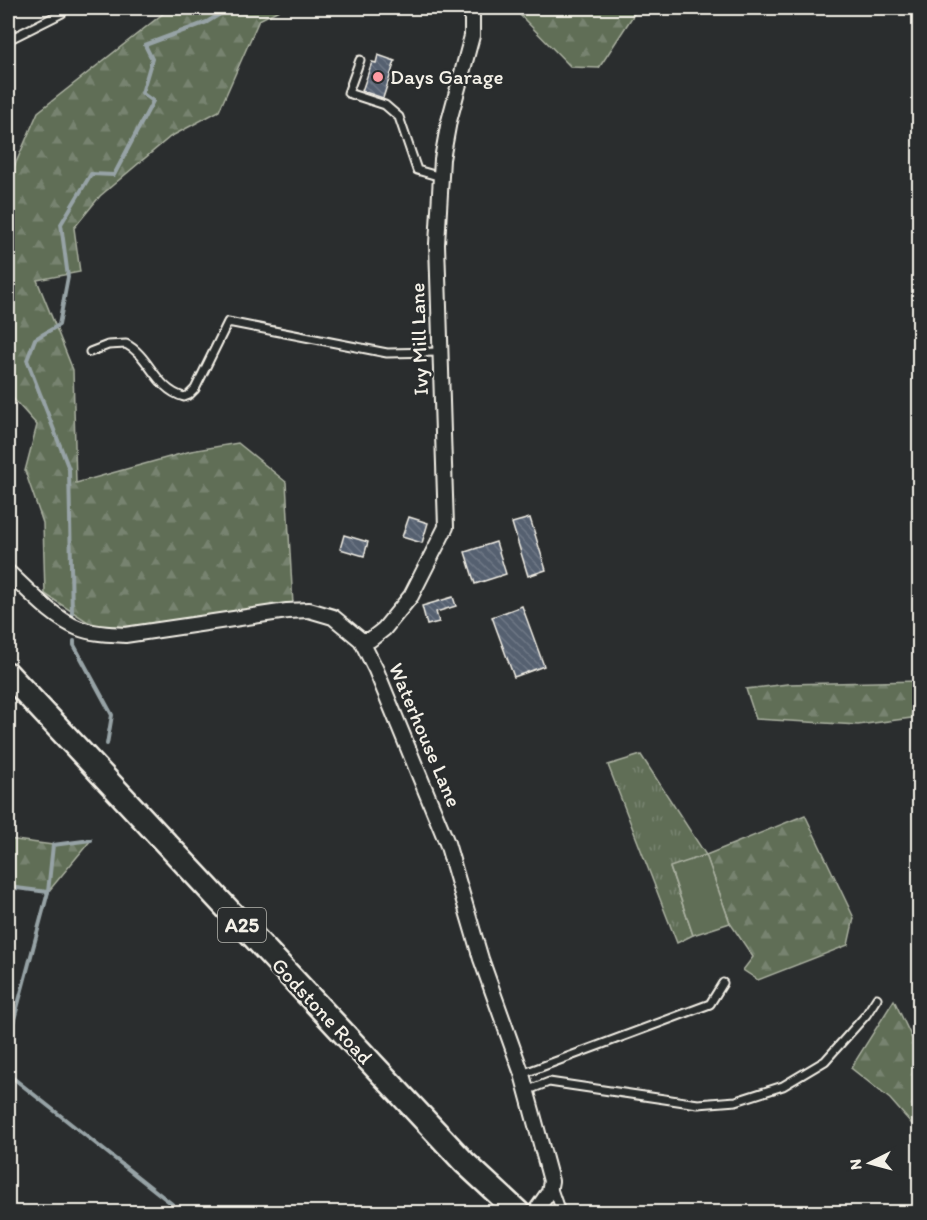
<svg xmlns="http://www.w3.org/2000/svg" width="927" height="1220" font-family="Itim,sans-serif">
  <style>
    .grass { fill: url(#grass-tufts); stroke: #aab0a0; stroke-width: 1.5 }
    .forest { fill: url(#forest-firs); stroke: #aab0a0; stroke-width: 1.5 }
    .pitch { fill: #606e57; stroke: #aab0a0; stroke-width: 1.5 }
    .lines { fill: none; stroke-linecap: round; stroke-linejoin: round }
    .stream { stroke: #97a3a6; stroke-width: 4 }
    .building { fill: url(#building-back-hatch); stroke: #f4f1e8; stroke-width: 1.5 }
    .lane-casing { stroke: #f4f1e8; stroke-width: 11 }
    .street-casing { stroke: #f4f1e8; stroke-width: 18 }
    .primary-casing { stroke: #f4f1e8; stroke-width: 27 }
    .lane { stroke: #2a2d2e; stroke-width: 7 }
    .street { stroke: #2a2d2e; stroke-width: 14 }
    .primary { stroke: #2a2d2e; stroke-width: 22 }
    .poi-dot { fill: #ff9aa2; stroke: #2a2d2e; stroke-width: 2 }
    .labels { text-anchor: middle; stroke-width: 5; stroke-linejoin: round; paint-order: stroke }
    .shield { fill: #2a2d2e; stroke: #b7b6b0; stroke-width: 1.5 }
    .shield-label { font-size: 20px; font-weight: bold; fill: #f4f1e8 }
    .poi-label { font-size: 21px; fill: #f4f1e8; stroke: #2a2d2e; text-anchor: start }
    .street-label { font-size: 21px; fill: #f4f1e8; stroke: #2a2d2e }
  </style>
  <defs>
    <pattern id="grass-tufts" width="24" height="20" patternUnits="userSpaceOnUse" patternTransform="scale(1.5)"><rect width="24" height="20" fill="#606e57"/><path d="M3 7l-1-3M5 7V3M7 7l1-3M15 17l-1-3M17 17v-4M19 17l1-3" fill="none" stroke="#77836f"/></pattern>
    <pattern id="forest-firs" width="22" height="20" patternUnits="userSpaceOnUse" patternTransform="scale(1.5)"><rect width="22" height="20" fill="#606e57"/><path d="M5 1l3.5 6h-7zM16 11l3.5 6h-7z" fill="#77836f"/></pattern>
    <pattern id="building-back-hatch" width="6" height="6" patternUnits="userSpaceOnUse" patternTransform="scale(1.5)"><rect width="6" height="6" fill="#556070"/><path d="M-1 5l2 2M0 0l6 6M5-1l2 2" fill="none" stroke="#6e7784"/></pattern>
  </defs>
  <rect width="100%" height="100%" fill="#2a2d2e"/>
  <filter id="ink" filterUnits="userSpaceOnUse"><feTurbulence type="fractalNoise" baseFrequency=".0167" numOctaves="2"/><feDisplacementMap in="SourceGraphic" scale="12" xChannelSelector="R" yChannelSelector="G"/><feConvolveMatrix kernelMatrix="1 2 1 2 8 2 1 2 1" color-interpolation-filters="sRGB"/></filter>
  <g filter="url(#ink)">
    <polygon class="grass" points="641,755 706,855 670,868 693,935 677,943 608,765"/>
    <g class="forest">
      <polygon points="159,8 283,8 259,20 219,111 170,137 100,196 74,228 80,272 37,280 73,370 76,483 191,451 238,443 286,482 293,605 145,627 94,626 45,594 43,523 25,471 37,425 8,393 8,181 38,112 165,12"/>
      <polygon points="490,8 638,8 599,68 571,67 518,13"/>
      <polygon points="919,681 919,717 858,725 756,719 746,689 787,684"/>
      <polygon points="805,815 854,918 848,945 758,980 743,970 753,957 730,923 706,855"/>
      <polygon points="8,839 53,845 91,840 48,892 8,887"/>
      <polygon points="894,1000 912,1038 919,1046 919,1132 890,1099 851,1068"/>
    </g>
    <polygon class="pitch" points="706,855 730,923 693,935 670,867"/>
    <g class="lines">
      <g class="stream">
        <polyline points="72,614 69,469 27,360 35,339 59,325 68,277 61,224 91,174 114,175 153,101 142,93 152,59 145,45 207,22 230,8"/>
        <polyline points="74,641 74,645 112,715 107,744"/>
        <polyline points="8,887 48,892"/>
        <polyline points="8,1042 48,892 53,845 91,840"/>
        <polyline points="8,1074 172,1204 176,1212"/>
      </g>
    </g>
    <g class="building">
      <polygon points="378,55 395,61 383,98 362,91 372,62 376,63"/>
      <polygon points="409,517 428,523 422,543 402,537"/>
      <polygon points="530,518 546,570 528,576 512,523"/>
      <polygon points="344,535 368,542 364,556 340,549"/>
      <polygon points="496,542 506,574 475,584 465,552"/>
      <polygon points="453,597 456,606 436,612 439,622 427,625 422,606"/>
      <polygon points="522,606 544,666 514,677 492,617"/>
    </g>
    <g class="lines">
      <defs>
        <g id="lane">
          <polyline points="8,40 62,13"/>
          <polyline points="360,60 348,93 385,105 399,117 417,170 441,177"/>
          <path d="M90 352 108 345 126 344C150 356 155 389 184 397L189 395 195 389 228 322 387 353 439 352"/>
          <polyline points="522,1074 710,1004 723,983"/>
          <polyline points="526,1091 549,1082 698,1104 736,1101 783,1086 825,1061 866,1015 877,998"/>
          <polyline points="552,1186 561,1212"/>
        </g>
        <g id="street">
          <path d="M8 572C28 590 53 618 78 628 93 634 110 634 125 635L287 611 309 610 333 617 361 640 376 670 447 843 481 959 522 1074 551 1181 549 1192 535 1212"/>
          <polyline points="361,640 370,640 384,629 411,596 446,527 437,244 442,159 449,121 472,36 472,8"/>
        </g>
        <polyline id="primary" points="8,674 464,1162 518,1212"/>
      </defs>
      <use href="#lane" class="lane-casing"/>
      <use href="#street" class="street-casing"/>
      <use href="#primary" class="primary-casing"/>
      <use href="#lane" class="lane"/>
      <use href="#street" class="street"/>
      <use href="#primary" class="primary"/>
    </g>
  </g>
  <circle class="poi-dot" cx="378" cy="77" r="6"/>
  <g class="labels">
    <rect class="shield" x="218" y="908" width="48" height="34" rx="4.5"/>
    <g class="shield-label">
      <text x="242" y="932">A25</text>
    </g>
    <g class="poi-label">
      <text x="390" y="84">Days Garage</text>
    </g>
    <g class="street-label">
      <text transform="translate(419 339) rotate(-92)" y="7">Ivy Mill Lane</text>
      <text transform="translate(425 735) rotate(67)" y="7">Waterhouse Lane</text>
      <text transform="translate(322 1011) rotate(47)" y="7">Godstone Road</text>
    </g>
  </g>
  <rect width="927" height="1220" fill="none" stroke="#2a2d2e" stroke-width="30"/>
  <rect x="15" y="15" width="897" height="1190" fill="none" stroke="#f4f1e8" stroke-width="2" filter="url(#ink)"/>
  <g transform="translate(870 1163) rotate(264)" stroke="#2a2d2e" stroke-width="4.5" paint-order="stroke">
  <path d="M0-4.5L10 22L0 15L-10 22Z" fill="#f4f1e8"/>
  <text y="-9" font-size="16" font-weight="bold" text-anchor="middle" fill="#f4f1e8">N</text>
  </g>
</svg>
